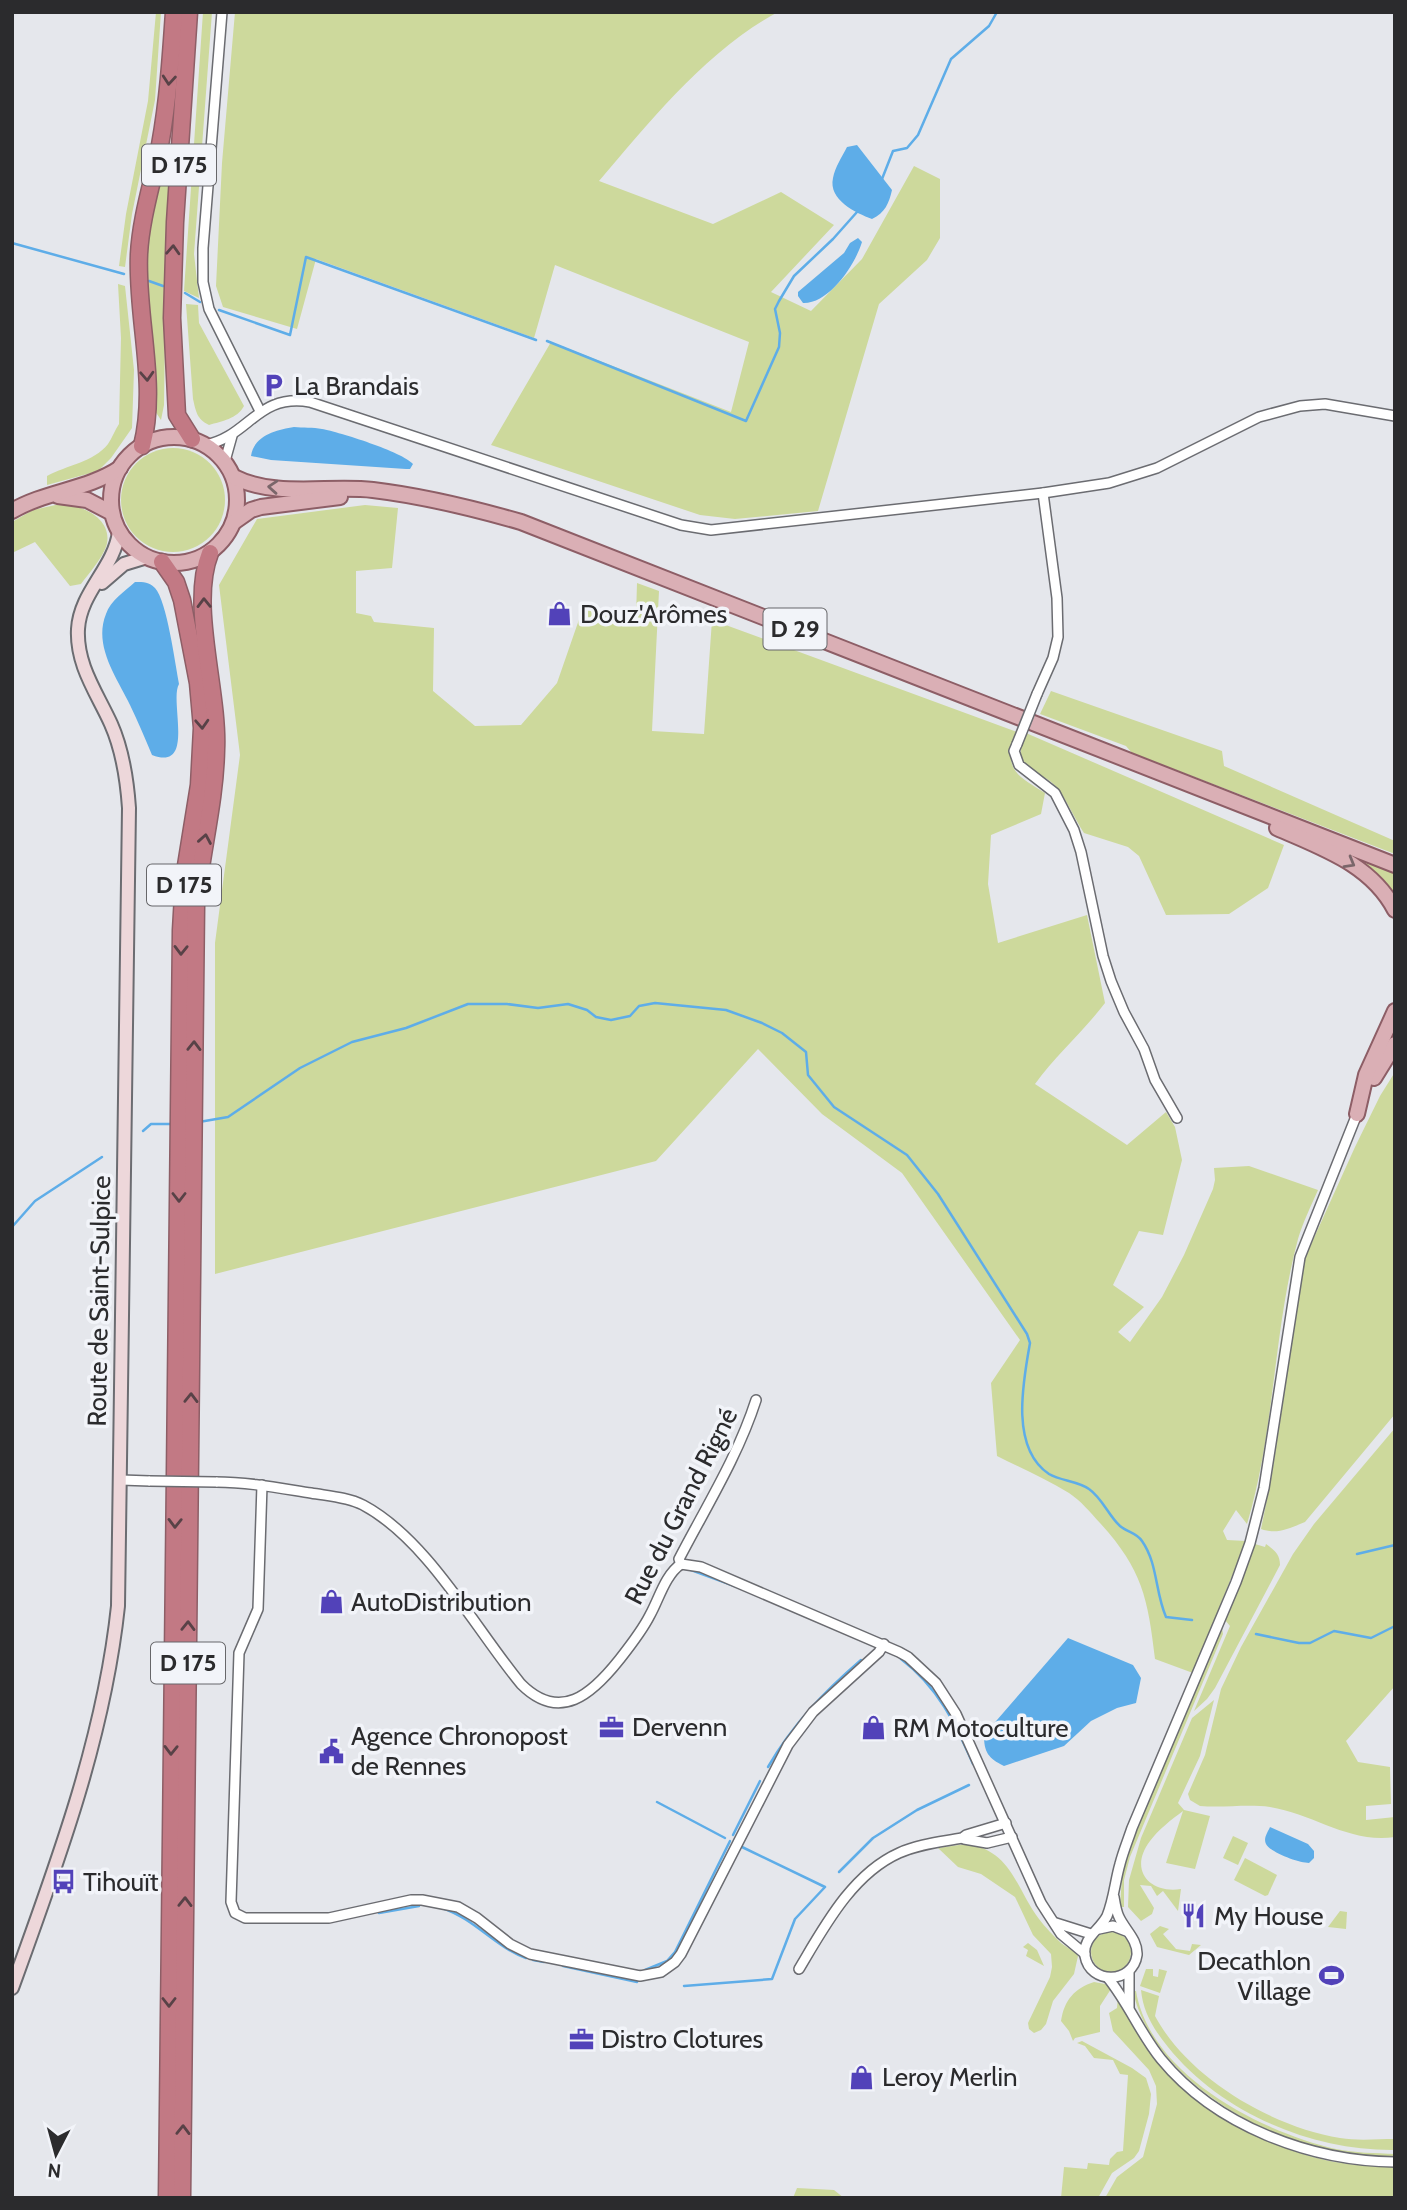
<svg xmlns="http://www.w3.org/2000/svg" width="1407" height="2210" font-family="Cabin,sans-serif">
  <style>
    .green { fill: #cdd99c }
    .water { fill: #5eade8 }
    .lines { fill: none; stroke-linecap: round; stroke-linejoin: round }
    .stream { stroke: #5eade8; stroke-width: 2.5 }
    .street-casing { stroke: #6b6c71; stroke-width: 12 }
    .secondary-casing { stroke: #6b6c71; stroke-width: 16 }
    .primary-casing { stroke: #8d5e66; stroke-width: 18 }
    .highway-casing { stroke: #8d5e66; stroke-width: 19 }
    .street { stroke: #fff; stroke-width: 9 }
    .secondary { stroke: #edd7da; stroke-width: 12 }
    .primary { stroke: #daafb5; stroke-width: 14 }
    .highway { stroke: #c27984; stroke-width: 16 }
    .street-bridge-casing { stroke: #6b6c71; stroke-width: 12; stroke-linecap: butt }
    .street-bridge { stroke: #fff; stroke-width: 9 }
    .oneway { stroke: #584247 }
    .oneway2 { stroke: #7a666a }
    .labels { text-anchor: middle; stroke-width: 7; stroke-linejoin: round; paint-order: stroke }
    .shield { fill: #f2f4f9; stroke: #67676a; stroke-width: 2 }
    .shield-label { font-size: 24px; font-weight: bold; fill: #2b2b2d }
    .poi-label { font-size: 26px; fill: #2b2b2d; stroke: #f2f4f9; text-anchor: start }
    .street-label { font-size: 26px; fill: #2b2b2d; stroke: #f2f4f9 }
  </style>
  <rect width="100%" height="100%" fill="#e5e7ec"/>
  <g class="green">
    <polygon points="156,12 161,12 155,100 132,214 125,267 119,266 126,214 148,101"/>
    <polygon points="203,12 212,12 194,254 199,298 184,291"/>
    <path d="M235 12H778C708 49 650 121 599 181L713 224 781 192 834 225 771 292 811 311 862 259 914 166 940 179V238L927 260 879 304 818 511 735 519 700 515 491 445 551 342 731 412 749 342 555 265 534 338 316 259 297 329 223 307 216 286 222 163Z"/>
    <path d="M167 145H174L166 262 164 405 161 420 155 411C151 362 144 311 147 261 148 222 159 183 167 145Z"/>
    <path d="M118 284 125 286 134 370 132 428 111 458 98 471 47 485V476C67 465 94 462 108 444 112 438 115 430 119 424L121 338Z"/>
    <path d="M186 304 198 305 199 323 244 406C237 419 222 421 209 425 197 419 196 412 193 399Z"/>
    <circle cx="173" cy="500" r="52"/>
    <path d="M60 504C81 504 115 519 106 547 101 560 89 573 81 584L70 586 35 542 12 553V522L33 510Z"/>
    <path d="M365 505 398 508 392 568 356 571V613L371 616 374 622 434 628 433 691 475 726 521 725 557 683 583 608 636 617 637 583 659 591 652 731 704 734 712 620 1017 732C1002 769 1016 775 1045 793L1041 814 991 835 988 884 998 943 1087 915 1105 1003C1083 1032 1056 1055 1035 1084L1127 1145 1166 1112 1175 1127 1182 1160 1163 1235 1139 1231 1113 1285 1144 1307 1118 1332 1130 1342 1162 1297 1184 1255 1213 1189 1215 1180 1214 1168 1249 1166 1318 1190C1311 1206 1303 1222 1298 1239 1273 1332 1275 1431 1247 1524L1236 1510 1223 1531 1227 1540 1246 1541 1193 1673 1155 1659C1148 1598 1142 1569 1100 1523 1090 1512 1081 1501 1069 1493 1046 1479 1021 1468 997 1456L991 1383 1020 1340 902 1173 822 1114 758 1049 656 1161 215 1274V943L240 755 219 585 257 519Z"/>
    <polygon points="1051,691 1222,751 1224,766 1395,841 1395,854 1132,753 1126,746 1040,714"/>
    <path d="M1026 733 1284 845 1268 888 1229 914 1166 915 1139 856 1128 847 1084 833C1075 819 1068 803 1059 790 1041 766 1008 776 1026 733Z"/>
    <polygon points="1351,855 1395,873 1395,896 1382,882"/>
    <path d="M1395 1072V1414L1305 1522C1290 1528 1277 1535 1261 1529L1272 1474 1304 1260 1355 1147 1380 1096Z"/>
    <path d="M1395 1428V1686L1346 1741 1358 1762 1390 1767 1391 1804 1366 1806V1820L1395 1817V1837C1350 1844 1314 1814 1270 1807 1247 1804 1223 1808 1200 1806L1190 1800 1188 1794 1205 1755 1221 1689 1241 1647 1293 1554 1314 1524Z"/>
    <path d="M1255 1544 1265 1547 1266 1544C1274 1550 1280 1554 1280 1565L1215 1688 1207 1699 1194 1711 1230 1626 1225 1620Z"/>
    <polygon points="1222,1628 1223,1634 1130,1857 1124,1880 1124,1907 1120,1907 1122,1876 1133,1839"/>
    <path d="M1214 1700 1200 1756 1178 1803 1184 1810 1210 1816 1195 1869 1166 1863 1183 1811C1172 1819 1158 1830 1150 1841 1128 1870 1150 1894 1181 1889L1178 1911 1163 1891 1157 1896 1151 1886 1140 1885 1154 1908 1152 1914 1141 1921 1128 1907 1129 1880 1141 1838 1192 1718Z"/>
    <polygon points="1233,1836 1248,1843 1238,1865 1223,1858"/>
    <path d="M966 1844C1012 1850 1016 1889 1039 1919 1045 1927 1054 1936 1061 1943 1067 1948 1074 1950 1078 1956L1074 1974 1053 2001 1046 2024 1041 2030 1034 2033 1029 2029 1028 2023 1050 1977 1052 1967 1051 1954 1033 1935 1015 1897 981 1874 958 1867 938 1848Z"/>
    <polygon points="1245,1858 1277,1875 1268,1895 1265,1896 1234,1880"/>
    <polygon points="1340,1911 1347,1912 1346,1929 1328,1927"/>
    <polygon points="1160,1926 1169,1929 1163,1934 1176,1949 1190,1951 1192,1944 1201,1945 1189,1955 1157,1947 1150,1934"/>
    <circle cx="1111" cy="1952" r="20"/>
    <polygon points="1028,1943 1037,1950 1044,1966 1026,1956 1028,1950 1023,1947"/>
    <polygon points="1146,1969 1153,1969 1153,1976 1158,1977 1159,1969 1167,1971 1160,1993 1140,1986"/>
    <path d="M1094 1982 1105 1984 1111 1989 1100 2006V2032L1075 2038 1073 2041 1069 2031 1061 2021C1064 2000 1075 1988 1094 1982Z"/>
    <path d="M1141 1990 1159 1996 1155 2016C1188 2078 1272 2127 1340 2138 1358 2141 1377 2139 1395 2139V2150C1311 2151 1220 2112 1168 2047 1154 2030 1143 2012 1141 1990Z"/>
    <path d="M1133 1991H1136C1150 2075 1261 2132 1336 2149 1355 2153 1375 2153 1395 2154V2157C1374 2156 1352 2156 1331 2151 1253 2135 1151 2074 1133 1991Z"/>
    <path d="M1118 1996C1126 2012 1133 2029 1144 2043 1185 2102 1256 2144 1325 2160 1348 2165 1371 2166 1395 2167V2198H1105L1117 2177 1143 2157 1157 2104 1156 2086 1149 2070 1113 2031 1109 2013 1117 2008Z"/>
    <polygon points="1082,2041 1132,2068 1146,2078 1151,2094 1149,2114 1139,2151 1134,2158 1112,2173 1098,2198 1061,2198 1064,2167 1087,2169 1088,2163 1109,2165 1110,2159 1117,2152 1123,2151 1128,2075 1120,2074 1113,2060 1094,2058 1085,2046 1077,2043"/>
    <polygon points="797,2188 834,2190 844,2198 793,2198"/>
  </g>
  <g class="water">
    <path d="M857 145 892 190C889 203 885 213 872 219 856 213 828 200 833 178 835 167 842 157 847 147Z"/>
    <path d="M858 238 862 242C855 265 829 304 803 303L798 296V292L844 253 850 243Z"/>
    <path d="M294 427C303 428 313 427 322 429 339 432 403 452 413 464L410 469H406L271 460 251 456C254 435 277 430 294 427Z"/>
    <path d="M135 582C144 582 149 582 155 588 167 601 175 664 179 684 169 701 196 772 152 755 145 738 138 722 130 705 117 678 93 646 106 614 110 601 125 591 135 582Z"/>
    <path d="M1068 1638 1133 1665 1141 1678 1136 1703 1117 1708 1091 1721 1064 1746 1004 1766C988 1758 984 1752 984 1735Z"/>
    <path d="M1270 1827 1308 1844 1314 1851V1858L1309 1863C1299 1863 1271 1853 1266 1844 1263 1838 1268 1832 1270 1827Z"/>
  </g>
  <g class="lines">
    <g class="stream">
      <polyline points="882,179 893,151 907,148 918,135 951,59 989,26 997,12"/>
      <polyline points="12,243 124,274"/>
      <polyline points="149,281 163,286"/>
      <polyline points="185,293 200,302"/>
      <polyline points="219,310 290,335 306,257 536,340"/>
      <polyline points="547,341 746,421 779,347 780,333 775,309 779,301 794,276 833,239 857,212"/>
      <path d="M199 1122 228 1117 300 1068 352 1042 406 1028 468 1004H507L538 1008 568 1004 587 1010 596 1017 611 1020 630 1016 639 1006 655 1003 726 1010 762 1023 782 1033 806 1052 808 1075 834 1107 907 1155 938 1194 1027 1334 1030 1343C1023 1382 1010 1448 1049 1474 1061 1481 1078 1481 1089 1489 1102 1498 1109 1516 1120 1526 1127 1532 1137 1533 1142 1541 1158 1564 1155 1592 1166 1617L1192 1620"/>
      <polyline points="143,1131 151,1124 171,1124"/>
      <polyline points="12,1227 35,1201 102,1157"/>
      <polyline points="1357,1554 1395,1545"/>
      <polyline points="691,1570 740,1588"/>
      <polyline points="1256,1634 1299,1643 1310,1643 1334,1631 1371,1638 1395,1626"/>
      <path d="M901 1659C938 1687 955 1723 973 1764"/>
      <path d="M768 1767C793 1724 824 1692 861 1660"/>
      <polyline points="657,1802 725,1838"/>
      <polyline points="733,1835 760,1781"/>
      <polyline points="839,1872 873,1838 917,1810 969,1785"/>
      <path d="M442 1908C475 1919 495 1947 526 1958"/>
      <polyline points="379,1913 419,1906"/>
      <polyline points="533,1960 544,1962"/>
      <polyline points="563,1966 637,1982"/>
      <polyline points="645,1970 667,1961 675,1952 730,1841"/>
      <polyline points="684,1986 772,1979 795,1919 825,1887 742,1847"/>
    </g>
    <defs>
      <g id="street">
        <polyline points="222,12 203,248 203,282 209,309 260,411"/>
        <path d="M205 445C249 437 257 393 310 402L681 525 711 530 1043 493 1109 483 1157 468 1259 417 1300 406 1325 404 1395 416"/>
        <polyline points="225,461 232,436"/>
        <polyline points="1037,694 1053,658 1058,637 1057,598 1043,493"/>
        <polyline points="1017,744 1014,751 1019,765 1055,793 1074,830 1081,852 1103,956 1111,981 1124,1012 1144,1049 1155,1080 1177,1118"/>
        <polyline points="121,1480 150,1481"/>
        <path d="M216 1482C248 1482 279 1488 311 1493 328 1496 347 1497 363 1505 427 1539 475 1628 521 1684 560 1723 592 1694 619 1660 630 1646 642 1631 650 1615 659 1599 665 1575 681 1564"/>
        <polyline points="262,1485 258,1609 239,1653 231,1902 235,1913 245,1918 329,1918 411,1900 422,1900 458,1907 477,1918 510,1944 530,1954 640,1976 661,1972 675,1962 681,1954 788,1745 813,1712 879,1652 884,1644"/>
        <polyline points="681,1564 701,1567 899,1652 908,1657 936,1683 956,1714 1041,1903 1061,1934 1085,1954"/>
        <path d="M681 1564 679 1559C706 1507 738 1456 756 1400"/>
        <polyline points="964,1839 987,1843 1012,1837"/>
        <path d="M1114 1897C1115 1903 1116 1911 1119 1917 1125 1930 1138 1940 1137 1955 1133 1984 1090 1985 1085 1956 1082 1938 1100 1930 1107 1916 1114 1899 1115 1881 1120 1864 1123 1852 1128 1840 1132 1828L1236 1582 1250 1543 1264 1488 1300 1257 1357 1114"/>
        <polyline points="1056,1923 1091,1934"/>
        <polyline points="1099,1929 1113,1926 1126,1931"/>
        <path d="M799 1969C824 1927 852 1874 899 1853 919 1844 941 1842 962 1838L966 1835 1006 1823"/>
        <polyline points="1129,1971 1129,2007"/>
        <path d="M1108 1978C1129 2004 1140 2033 1161 2059 1216 2126 1310 2161 1395 2162"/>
      </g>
      <g id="secondary">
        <polyline points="102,583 124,564 147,557"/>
        <path d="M12 1988C57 1864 104 1738 118 1606L129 808C127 779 123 751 111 724 97 693 76 665 78 629 80 592 114 568 119 532"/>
      </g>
      <g id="primary">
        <circle cx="174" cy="500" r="63"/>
        <path d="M234 477C275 498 328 485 373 490 423 496 472 508 521 522L1395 865"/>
        <polyline points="58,496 87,500 112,513"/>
        <path d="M12 511C46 491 87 490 120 468"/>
        <polyline points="234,522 251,510 261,507 340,497"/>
        <path d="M1277 828C1322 848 1371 864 1395 910"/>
        <polyline points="1374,1078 1395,1044"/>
        <polyline points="1357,1114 1366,1075 1395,1011"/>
      </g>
      <g id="highway">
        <polyline points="189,12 175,222 172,318 177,415 192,439"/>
        <path d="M142 446C158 383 136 318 139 254 141 217 153 181 160 145 168 101 171 57 174 12"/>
        <polyline points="162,562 176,582 182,600 198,683 202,728 199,785 184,878 181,930 167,2198"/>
        <path d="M182 2198 196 905C201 853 215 802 216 750 219 691 189 606 210 553"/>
      </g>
    </defs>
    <use href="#street" class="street-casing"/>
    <use href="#secondary" class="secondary-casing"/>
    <use href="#primary" class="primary-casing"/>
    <use href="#highway" class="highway-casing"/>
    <use href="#street" class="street"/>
    <use href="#secondary" class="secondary"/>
    <use href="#primary" class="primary"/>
    <use href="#highway" class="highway"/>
    <defs>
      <g id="street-bridge">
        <polyline points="1017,744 1037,694"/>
        <polyline points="150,1481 216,1482"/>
      </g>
    </defs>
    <use href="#street-bridge" class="street-bridge-casing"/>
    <use href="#street-bridge" class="street-bridge"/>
  </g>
  <defs><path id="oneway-chevron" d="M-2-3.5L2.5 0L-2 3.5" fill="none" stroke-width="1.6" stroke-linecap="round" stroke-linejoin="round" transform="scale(1.75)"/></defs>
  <g class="oneway">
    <use href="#oneway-chevron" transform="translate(169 80) rotate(95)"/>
    <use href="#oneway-chevron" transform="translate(173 250) rotate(-87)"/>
    <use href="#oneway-chevron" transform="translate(147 376) rotate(87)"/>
    <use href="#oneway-chevron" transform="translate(204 603) rotate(-91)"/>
    <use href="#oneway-chevron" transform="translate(202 724) rotate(87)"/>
    <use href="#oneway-chevron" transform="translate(205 839) rotate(-80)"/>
    <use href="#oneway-chevron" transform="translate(181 950) rotate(91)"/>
    <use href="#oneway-chevron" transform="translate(194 1046) rotate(-89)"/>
    <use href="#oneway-chevron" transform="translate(179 1197) rotate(90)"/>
    <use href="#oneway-chevron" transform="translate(191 1398) rotate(-89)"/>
    <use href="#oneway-chevron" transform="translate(175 1523) rotate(91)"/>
    <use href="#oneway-chevron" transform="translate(188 1626) rotate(-89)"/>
    <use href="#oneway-chevron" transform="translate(171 1750) rotate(91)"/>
    <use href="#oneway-chevron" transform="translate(185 1902) rotate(-89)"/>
    <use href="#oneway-chevron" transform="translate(169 2002) rotate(90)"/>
    <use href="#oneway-chevron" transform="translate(183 2130) rotate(-89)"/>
  </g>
  <g class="oneway2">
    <use href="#oneway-chevron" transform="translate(273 487) rotate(-176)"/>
    <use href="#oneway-chevron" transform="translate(1350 863) rotate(30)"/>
  </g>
  <defs>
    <symbol id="parking-bare" viewBox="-9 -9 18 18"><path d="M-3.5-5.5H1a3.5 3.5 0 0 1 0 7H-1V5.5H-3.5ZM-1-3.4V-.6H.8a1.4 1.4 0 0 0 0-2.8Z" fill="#5242b9" stroke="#f2f4f9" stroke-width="2.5" paint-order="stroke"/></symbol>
    <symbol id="shop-bare" viewBox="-9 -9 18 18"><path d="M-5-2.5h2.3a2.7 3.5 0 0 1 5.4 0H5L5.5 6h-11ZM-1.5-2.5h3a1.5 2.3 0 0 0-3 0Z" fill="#5242b9" stroke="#f2f4f9" stroke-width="2.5" paint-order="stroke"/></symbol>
    <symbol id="office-bare" viewBox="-9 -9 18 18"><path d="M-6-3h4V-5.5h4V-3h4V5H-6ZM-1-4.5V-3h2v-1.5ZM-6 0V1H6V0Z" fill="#5242b9" stroke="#f2f4f9" stroke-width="2.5" paint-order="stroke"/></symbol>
    <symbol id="civic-bare" viewBox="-9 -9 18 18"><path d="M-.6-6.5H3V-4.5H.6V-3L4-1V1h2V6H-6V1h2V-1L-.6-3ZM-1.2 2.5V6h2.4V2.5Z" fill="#5242b9" stroke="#f2f4f9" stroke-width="2.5" paint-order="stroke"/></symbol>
    <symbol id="bus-bare" viewBox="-9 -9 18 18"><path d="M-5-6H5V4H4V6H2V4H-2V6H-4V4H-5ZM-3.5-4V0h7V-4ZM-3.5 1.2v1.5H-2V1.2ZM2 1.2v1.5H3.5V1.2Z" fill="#5242b9" stroke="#f2f4f9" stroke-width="2.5" paint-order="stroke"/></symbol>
    <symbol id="restaurant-bare" viewBox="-9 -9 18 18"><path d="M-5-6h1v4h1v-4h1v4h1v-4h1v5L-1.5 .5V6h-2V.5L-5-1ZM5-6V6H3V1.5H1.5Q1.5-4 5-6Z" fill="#5242b9" stroke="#f2f4f9" stroke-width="2.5" paint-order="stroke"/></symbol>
    <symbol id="stadium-bare" viewBox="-9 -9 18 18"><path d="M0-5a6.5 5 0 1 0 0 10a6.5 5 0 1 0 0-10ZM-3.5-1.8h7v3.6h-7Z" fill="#5242b9" stroke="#f2f4f9" stroke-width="2.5" paint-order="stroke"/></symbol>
  </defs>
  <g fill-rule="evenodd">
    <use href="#parking-bare" x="256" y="368" width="35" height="35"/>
    <use href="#shop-bare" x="542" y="596" width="35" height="35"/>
    <use href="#shop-bare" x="314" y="1584" width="35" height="35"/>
    <use href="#office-bare" x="594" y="1710" width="35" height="35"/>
    <use href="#shop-bare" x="856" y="1710" width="35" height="35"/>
    <use href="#civic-bare" x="314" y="1734" width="35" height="35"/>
    <use href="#bus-bare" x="46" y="1864" width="35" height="35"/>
    <use href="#restaurant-bare" x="1176" y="1898" width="35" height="35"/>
    <use href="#stadium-bare" x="1314" y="1958" width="35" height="35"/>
    <use href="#office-bare" x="564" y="2022" width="35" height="35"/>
    <use href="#shop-bare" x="844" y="2060" width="35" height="35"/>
  </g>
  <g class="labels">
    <g class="shield">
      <rect x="142" y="144.5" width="74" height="41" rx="5"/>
      <rect x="763.5" y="608.5" width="63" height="41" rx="5"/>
      <rect x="147" y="864.5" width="74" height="41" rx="5"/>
      <rect x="151" y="1642.5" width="74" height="41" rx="5"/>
    </g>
    <g class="shield-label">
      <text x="179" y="173">D 175</text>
      <text x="795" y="637">D 29</text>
      <text x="184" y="893">D 175</text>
      <text x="188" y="1671">D 175</text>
    </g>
    <g class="poi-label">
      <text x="294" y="395">La Brandais</text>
      <text x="580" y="623">Douz'Arômes</text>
      <text x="351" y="1611">AutoDistribution</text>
      <text x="632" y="1736">Dervenn</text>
      <text x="893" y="1737">RM Motoculture</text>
      <text x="351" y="1745">Agence Chronopost<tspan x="351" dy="30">de Rennes</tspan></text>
      <text x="83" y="1891">Tihouït</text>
      <text x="1214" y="1925">My House</text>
      <text x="1311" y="1970" text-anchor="end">Decathlon<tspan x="1311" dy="30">Village</tspan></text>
      <text x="601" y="2048">Distro Clotures</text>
      <text x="882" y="2086">Leroy Merlin</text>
    </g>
    <g class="street-label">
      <text transform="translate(99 1301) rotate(-89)" y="9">Route de Saint-Sulpice</text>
      <text transform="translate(681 1506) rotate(-63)" y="9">Rue du Grand Rigné</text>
    </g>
  </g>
  <rect width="1407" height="2210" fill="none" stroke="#2b2b2d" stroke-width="28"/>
  <g transform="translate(56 2154) rotate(186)" stroke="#f2f4f9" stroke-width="5" paint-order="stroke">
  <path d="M0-5L12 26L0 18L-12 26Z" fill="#2b2b2d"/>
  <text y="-10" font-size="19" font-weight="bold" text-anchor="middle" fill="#2b2b2d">N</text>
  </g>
</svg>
